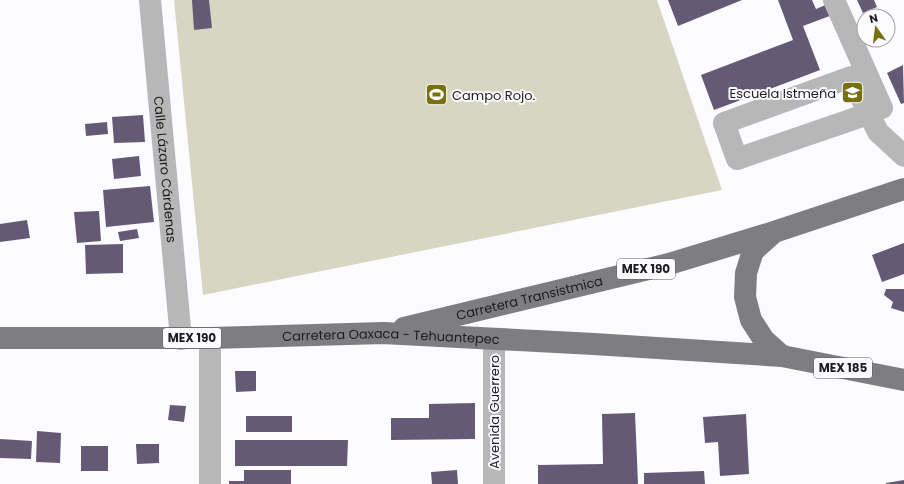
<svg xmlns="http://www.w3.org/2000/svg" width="904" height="484" font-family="Poppins,sans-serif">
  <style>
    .grass { fill: #d7d6c2 }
    .building { fill: #645a76 }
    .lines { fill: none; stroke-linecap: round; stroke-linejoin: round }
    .minor { stroke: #b7b7b8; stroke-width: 22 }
    .major { stroke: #7e7d80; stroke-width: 22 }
    .labels { text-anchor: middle; stroke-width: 4; stroke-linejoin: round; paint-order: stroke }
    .shield { fill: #fcfbff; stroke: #605f62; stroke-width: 1 }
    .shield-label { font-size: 12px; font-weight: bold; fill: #1d1c1e }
    .poi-label { font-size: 13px; fill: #1d1c1e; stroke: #fcfbff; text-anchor: end }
    .street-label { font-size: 13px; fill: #1d1c1e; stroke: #fcfbff }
  </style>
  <rect width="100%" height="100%" fill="#fcfbff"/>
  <polygon class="grass" points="174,0 657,0 722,190 203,295"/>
  <g class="building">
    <polygon points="192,0 209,0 212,28 194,30"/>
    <polygon points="668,0 742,0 678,26"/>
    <polygon points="778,0 812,0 816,9 830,3 835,14 803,26 820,70 714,110 701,75 793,40"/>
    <polygon points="857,0 874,0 877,7 863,13"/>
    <polygon points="903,65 904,103 901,104 887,73"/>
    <polygon points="143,115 145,142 114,143 112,117"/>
    <polygon points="107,122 108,134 86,136 85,124"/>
    <polygon points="139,156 141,176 114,179 112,159"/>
    <polygon points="150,186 154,222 106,227 103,190"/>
    <polygon points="99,211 101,241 77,243 74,212"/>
    <polygon points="27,220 30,238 0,242 0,224"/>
    <polygon points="137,229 139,238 120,241 118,232"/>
    <polygon points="904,243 904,274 882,282 872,255"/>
    <polygon points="123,244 123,273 86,274 85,245"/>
    <polygon points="886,289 904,289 904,312 891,308 893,302 884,295"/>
    <polygon points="235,371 256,371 256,391 236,392"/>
    <polygon points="475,403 475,439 391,440 391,418 429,418 429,404"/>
    <polygon points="170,405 186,406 184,422 168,420"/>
    <polygon points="635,413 638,484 538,484 538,465 603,464 602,414"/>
    <polygon points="746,414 749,474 720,476 718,442 705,443 703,417"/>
    <rect x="246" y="416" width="46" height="16"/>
    <polygon points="37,431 61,433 60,463 36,462"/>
    <polygon points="0,439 32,441 31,459 0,458"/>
    <polygon points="235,440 348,440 347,466 235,466"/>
    <polygon points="136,444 159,444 159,463 137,464"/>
    <rect x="81" y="446" width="27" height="25"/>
    <polygon points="244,470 291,470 291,484 229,484 229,481 244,481"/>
    <polygon points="457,470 458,484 432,484 431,472"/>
    <polygon points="704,471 705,484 644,484 644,473"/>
    <polygon points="904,480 904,484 886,484 886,483"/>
  </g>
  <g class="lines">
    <g class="minor">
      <path id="s1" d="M150 0 181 339"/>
      <polyline points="834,0 882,108"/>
      <polyline points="868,114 737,159 724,123 851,77 878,132 904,156"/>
      <polyline points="494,339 494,484"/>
      <polyline points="210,484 210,338"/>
    </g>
    <g class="major">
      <polyline points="772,234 753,251 746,273 745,297 751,320 764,340 782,356"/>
      <path id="s2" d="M404 328 669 264 774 232 904 189"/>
      <path id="s3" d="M0 338H210L383 333 594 344 782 356 904 380"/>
    </g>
  </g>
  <defs>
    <symbol id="school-square" viewBox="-11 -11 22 22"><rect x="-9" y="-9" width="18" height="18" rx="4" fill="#786f0e" stroke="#fcfbff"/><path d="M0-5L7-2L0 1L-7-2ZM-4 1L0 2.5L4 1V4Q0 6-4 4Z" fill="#fff"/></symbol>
    <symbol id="stadium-square" viewBox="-11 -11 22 22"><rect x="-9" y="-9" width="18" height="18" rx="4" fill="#786f0e" stroke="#fcfbff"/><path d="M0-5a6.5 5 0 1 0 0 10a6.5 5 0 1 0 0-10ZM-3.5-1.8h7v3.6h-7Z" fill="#fff"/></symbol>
  </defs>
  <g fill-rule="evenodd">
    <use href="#school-square" x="840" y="80" width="25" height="25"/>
    <use href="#stadium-square" x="424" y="82" width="25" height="25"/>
  </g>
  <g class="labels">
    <g class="shield">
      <rect x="617" y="259" width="58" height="20" rx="3"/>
      <rect x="163" y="328" width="58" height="20" rx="3"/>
      <rect x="814" y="358" width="58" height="20" rx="3"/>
    </g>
    <g class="shield-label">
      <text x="646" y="273">MEX 190</text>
      <text x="192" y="342">MEX 190</text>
      <text x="843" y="372">MEX 185</text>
    </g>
    <g class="poi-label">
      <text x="836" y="98">Escuela Istmeña</text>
      <text x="452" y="100" text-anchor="start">Campo Rojo.</text>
    </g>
    <g class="street-label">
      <text dy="5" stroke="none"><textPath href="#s1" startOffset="170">Calle Lázaro Cárdenas</textPath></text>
      <text dy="5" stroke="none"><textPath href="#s2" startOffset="129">Carretera Transistmica</textPath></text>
      <text dy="5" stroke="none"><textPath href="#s3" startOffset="391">Carretera Oaxaca - Tehuantepec</textPath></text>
      <text transform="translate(494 412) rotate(-90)" y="5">Avenida Guerrero</text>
    </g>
  </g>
  <g transform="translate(876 28) rotate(346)"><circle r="19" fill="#fcfbff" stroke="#a3a2a5"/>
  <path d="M0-3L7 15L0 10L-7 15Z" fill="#786f0e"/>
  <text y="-6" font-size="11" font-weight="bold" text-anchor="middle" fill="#1d1c1e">N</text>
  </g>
</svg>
